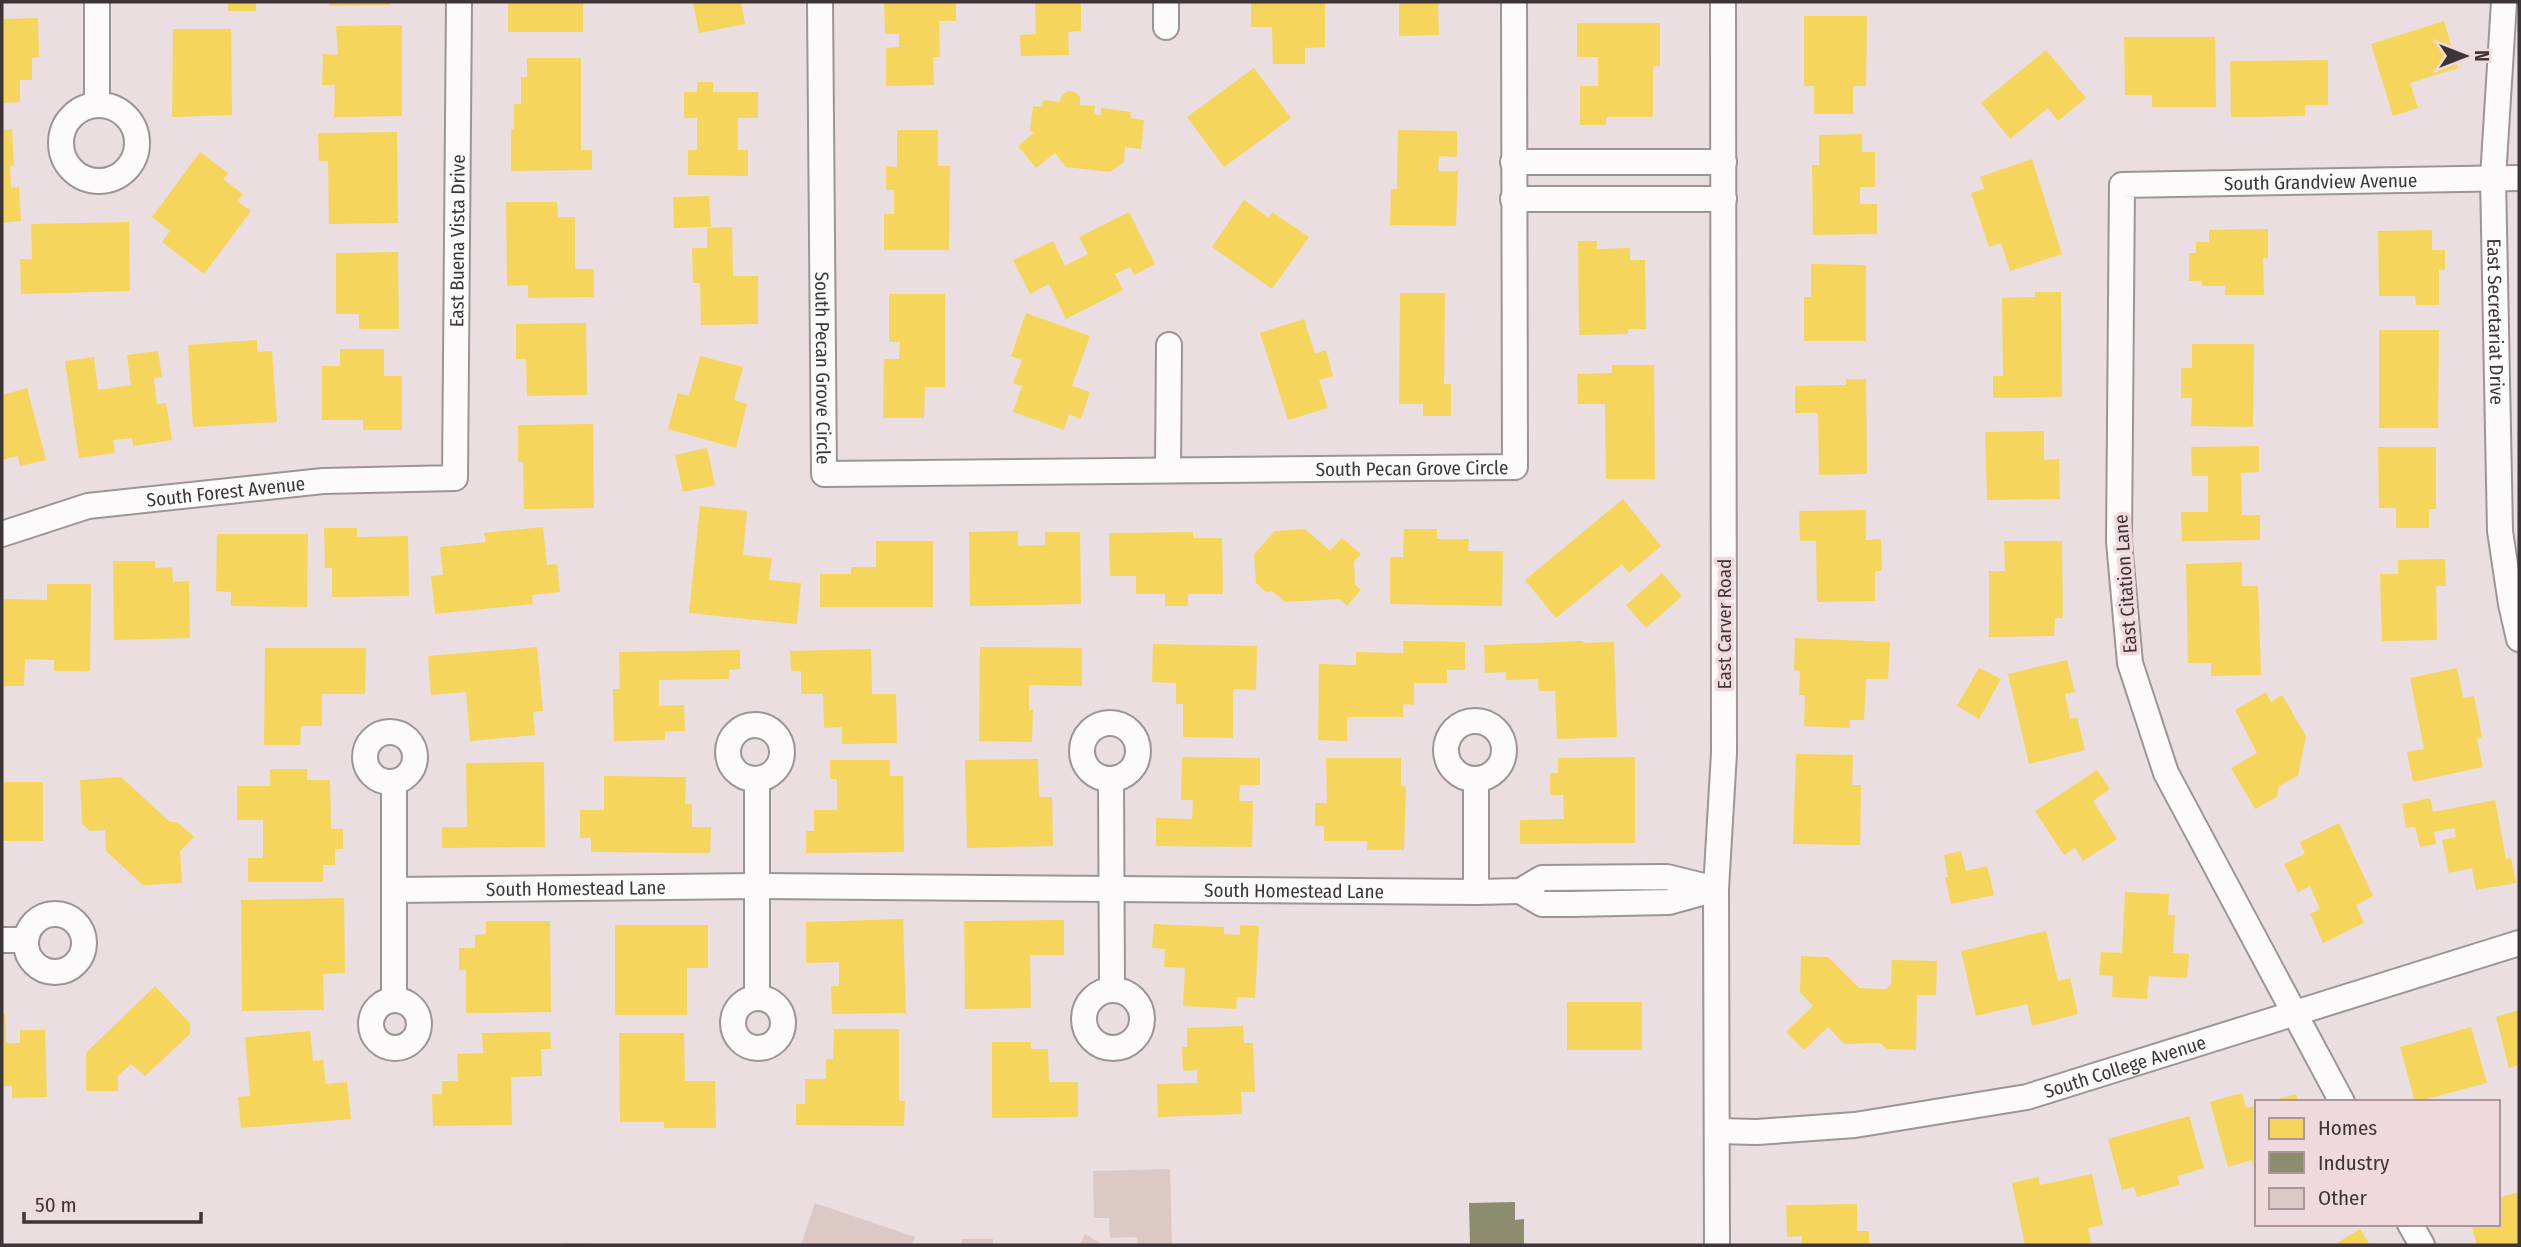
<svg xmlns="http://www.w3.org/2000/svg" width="2521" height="1247" font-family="'Fira Sans Condensed',sans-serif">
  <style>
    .homes { fill: #f6d55c }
    .industry { fill: #8c8c6e }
    .building { fill: #dcc9c5 }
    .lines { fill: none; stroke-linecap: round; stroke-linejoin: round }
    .minor-casing { stroke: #9d9496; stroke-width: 28 }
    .minor { stroke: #fcfafa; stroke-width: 24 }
    .labels { text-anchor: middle; stroke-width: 7; stroke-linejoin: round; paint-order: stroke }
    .street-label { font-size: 19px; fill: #3d3537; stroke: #efd9dd }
  </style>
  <rect width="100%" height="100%" fill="#eadee0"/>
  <g class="homes">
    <polygon points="228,2 256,3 256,11 228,11"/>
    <polygon points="329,2 390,2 390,5 329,6"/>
    <rect x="508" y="2" width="75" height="30"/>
    <polygon points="693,2 741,2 745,24 699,33"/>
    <polygon points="884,2 956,2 956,21 939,21 940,57 933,57 934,85 886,86 886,48 899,47 899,34 885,34"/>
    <polygon points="1035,2 1081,2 1081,31 1068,32 1069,55 1021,56 1020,35 1036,34"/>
    <polygon points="1251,2 1325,2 1325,47 1305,48 1305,64 1273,64 1272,27 1251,27"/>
    <polygon points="1399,2 1438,2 1439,35 1399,36"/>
    <polygon points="1804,16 1867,16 1866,86 1853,86 1853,114 1814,114 1814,86 1804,86"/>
    <polygon points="38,18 39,57 32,58 32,80 20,80 20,102 2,103 2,19"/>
    <polygon points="2444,21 2458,68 2410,83 2418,108 2393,116 2371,44"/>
    <polygon points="1577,23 1660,23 1660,66 1653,66 1653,117 1606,117 1606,125 1580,125 1580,86 1598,86 1598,57 1577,57"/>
    <polygon points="402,25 402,116 334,117 335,85 322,85 323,54 338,55 336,26"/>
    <polygon points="173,29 231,29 232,115 172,117"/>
    <polygon points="2124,37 2215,37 2216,107 2152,107 2152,95 2125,95"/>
    <polygon points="2046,50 2086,98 2058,121 2048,108 2010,139 1981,103"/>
    <polygon points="527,58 581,58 581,150 592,150 592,170 511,171 511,129 514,129 514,104 521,104 521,77 527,77"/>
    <polygon points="2328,60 2328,105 2305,105 2305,116 2231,117 2230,61"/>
    <polygon points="1254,68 1291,118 1224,167 1187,117"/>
    <polygon points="697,82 713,82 713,92 758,92 758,118 738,118 738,150 748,150 748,176 688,175 688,150 697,150 697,118 684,118 684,92 697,92"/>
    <polygon points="1068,91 1075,92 1080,97 1080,105 1095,106 1094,114 1101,115 1101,108 1131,112 1130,118 1144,120 1141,149 1125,147 1124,162 1110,172 1066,167 1055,153 1036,168 1018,146 1035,132 1030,131 1033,106 1042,107 1043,100 1060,102 1062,95"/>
    <polygon points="12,129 14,166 10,166 11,188 19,187 21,221 2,223 2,130"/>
    <polygon points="897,130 938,130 938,166 950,166 949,250 884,250 884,214 894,214 894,190 886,190 886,166 897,167"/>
    <polygon points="1398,130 1457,131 1457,157 1439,156 1438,171 1458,171 1456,226 1390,225 1391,189 1397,189"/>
    <polygon points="397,132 398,223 329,224 328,161 319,161 318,133"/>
    <polygon points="1862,134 1862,152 1875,152 1875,187 1860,187 1860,204 1877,204 1877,234 1813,235 1812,165 1819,165 1819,135"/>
    <polygon points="200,152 228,173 223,179 243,194 237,201 251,211 204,274 162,242 170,231 152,217"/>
    <polygon points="2032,159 2062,254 2010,271 2001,243 1989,247 1971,193 1984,189 1980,177"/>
    <polygon points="709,196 711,227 674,228 673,197"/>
    <polygon points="1244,200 1269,218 1272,212 1309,237 1272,289 1212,247"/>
    <polygon points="506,202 557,202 558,217 575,217 575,269 594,269 594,297 528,298 528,285 507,286"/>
    <polygon points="1129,212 1155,264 1134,275 1130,267 1115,274 1123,290 1066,319 1049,284 1030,294 1013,260 1053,241 1065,266 1088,254 1079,237"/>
    <polygon points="129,222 130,291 21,294 20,259 32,259 31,224"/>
    <polygon points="732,227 733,276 758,276 758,324 701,325 700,283 693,283 692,248 707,248 707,228"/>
    <polygon points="2268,229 2268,258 2263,258 2264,295 2225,295 2225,286 2202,286 2202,281 2189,281 2189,253 2196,253 2196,242 2209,242 2209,230"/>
    <polygon points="2432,230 2432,250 2445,250 2445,270 2439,270 2439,305 2416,305 2415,296 2379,296 2378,231"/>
    <polygon points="1578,241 1597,241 1597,249 1630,248 1630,260 1645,260 1646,329 1628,329 1628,334 1579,335"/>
    <polygon points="398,252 399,329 359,329 359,314 336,314 336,253"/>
    <polygon points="1811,264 1866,265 1866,341 1804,341 1804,297 1811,297"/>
    <polygon points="2035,292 2061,292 2062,397 1993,398 1993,376 2003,376 2002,298 2035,297"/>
    <polygon points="1400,293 1445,293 1444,384 1451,384 1451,416 1423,416 1423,404 1399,404"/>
    <polygon points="889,294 945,294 945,387 925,387 924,418 883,418 884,359 899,359 900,342 889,342"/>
    <polygon points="1026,313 1090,336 1072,386 1090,392 1081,419 1069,414 1064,430 1013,412 1022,386 1013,383 1022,360 1011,356"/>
    <polygon points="1304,319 1315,354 1326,350 1333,376 1319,380 1328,408 1288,420 1260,333"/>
    <polygon points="586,323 587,395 527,396 526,359 516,359 516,324"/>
    <polygon points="2379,330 2439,330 2438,428 2379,428"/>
    <polygon points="257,340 257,352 272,351 277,422 193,427 188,345"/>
    <polygon points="2192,344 2254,344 2253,427 2191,426 2192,398 2181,398 2181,368 2192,368"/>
    <polygon points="340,349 384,349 384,376 402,376 402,430 363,430 363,420 322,420 322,366 340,366"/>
    <polygon points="158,351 162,377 154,378 157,404 166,403 172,440 133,446 132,438 113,440 115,453 79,458 65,361 94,357 98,390 131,385 127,355"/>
    <polygon points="700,356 743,367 734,400 747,404 736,448 668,429 678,393 689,396"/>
    <polygon points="1612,365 1654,365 1655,479 1606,479 1605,404 1578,404 1577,374 1612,373"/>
    <polygon points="1846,379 1866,379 1867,474 1819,475 1818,413 1795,413 1795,386 1846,385"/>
    <polygon points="27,388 46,460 20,466 18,456 2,460 2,395"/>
    <polygon points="593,424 594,508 524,509 523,462 518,462 518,425"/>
    <polygon points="2044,431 2044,460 2059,459 2060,499 1987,500 1985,432"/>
    <polygon points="2259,446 2259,472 2241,473 2242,515 2260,515 2260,540 2182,541 2181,512 2208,512 2208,476 2192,476 2191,447"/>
    <polygon points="2378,447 2436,447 2436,509 2429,509 2429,528 2396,528 2396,508 2379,508"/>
    <polygon points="707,448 715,485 683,492 675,455"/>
    <polygon points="1623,499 1661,546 1629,573 1622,564 1556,618 1525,580"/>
    <polygon points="700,506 747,511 743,555 772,558 769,580 801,583 797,624 689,613"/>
    <polygon points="1866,510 1866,540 1881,539 1882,571 1875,571 1875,601 1817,602 1816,541 1800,541 1799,511"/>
    <polygon points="543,527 547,565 557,564 560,592 532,595 533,604 435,614 431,576 443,575 440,547 486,542 484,533"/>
    <polygon points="324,528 357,528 357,537 408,536 409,596 332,597 332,568 325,568"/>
    <polygon points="1305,529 1330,551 1342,538 1361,554 1354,562 1355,585 1361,590 1347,606 1339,599 1285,602 1272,591 1266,592 1256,583 1254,554 1275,531"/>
    <polygon points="1404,529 1437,529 1437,539 1469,539 1468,551 1503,551 1502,606 1390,604 1390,557 1403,557"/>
    <polygon points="1018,531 1018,546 1045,545 1045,532 1080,532 1081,604 970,606 969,532"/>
    <polygon points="1193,532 1193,538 1222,538 1223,594 1188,594 1188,606 1165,606 1165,594 1136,594 1136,576 1110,576 1109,533"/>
    <polygon points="217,534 308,534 307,607 231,606 231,592 216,591"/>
    <polygon points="876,541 933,541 933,607 820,607 820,574 851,574 851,567 876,567"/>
    <polygon points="2004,541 2062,541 2063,618 2055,618 2054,636 1989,637 1989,571 2005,571"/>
    <polygon points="2445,559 2446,586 2436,586 2437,640 2382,641 2380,574 2398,574 2398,560"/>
    <polygon points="113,561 155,561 155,568 172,567 173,582 189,581 190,638 114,640"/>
    <polygon points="2242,562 2242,586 2258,586 2261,675 2211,676 2211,663 2188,663 2186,564"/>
    <polygon points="1662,573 1682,596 1646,628 1626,605"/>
    <polygon points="47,584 91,584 90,671 54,671 54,660 25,659 24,686 2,686 2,599 47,600"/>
    <polygon points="1795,638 1890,642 1888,679 1866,679 1864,720 1850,720 1850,728 1804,726 1805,695 1799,695 1800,671 1794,670"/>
    <polygon points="1403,641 1465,642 1465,670 1447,670 1447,683 1414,683 1414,705 1403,704 1403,717 1347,717 1347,741 1318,740 1319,664 1356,665 1356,652 1403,653"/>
    <polygon points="1583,641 1583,643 1614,642 1617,737 1557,739 1555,691 1539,691 1538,679 1506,680 1506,672 1485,673 1484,645"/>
    <polygon points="1153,644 1257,646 1256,690 1233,689 1233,738 1183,737 1183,704 1176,704 1176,683 1152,682"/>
    <polygon points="537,647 543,711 533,712 535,735 470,741 466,692 431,695 428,656"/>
    <polygon points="980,647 1082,648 1082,686 1029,685 1029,710 1033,710 1032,742 979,741"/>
    <polygon points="265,648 366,648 365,694 322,694 322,726 301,726 300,745 264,745"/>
    <polygon points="871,649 872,694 896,694 897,743 842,744 842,727 824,728 823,694 801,694 801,671 791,671 790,651"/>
    <polygon points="740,650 740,669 729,670 729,679 659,680 659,706 684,705 685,731 665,731 665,740 614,741 613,689 620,689 619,652"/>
    <polygon points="2067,660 2075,692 2065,694 2070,719 2077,717 2085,750 2029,764 2008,674"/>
    <polygon points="1979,668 2001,679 1979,719 1957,706"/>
    <polygon points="2457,668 2463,698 2474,696 2482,738 2477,739 2483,767 2413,782 2407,752 2424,749 2410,678"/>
    <polygon points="2266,692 2271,702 2282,695 2306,736 2298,776 2279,786 2277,797 2255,809 2231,768 2257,753 2235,710"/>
    <polygon points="1796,754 1853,755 1852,785 1861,785 1860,845 1793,844"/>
    <polygon points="1182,757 1260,758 1260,785 1240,785 1239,801 1253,801 1252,847 1156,846 1156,818 1192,819 1193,800 1181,800"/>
    <polygon points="1635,757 1635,843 1520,844 1520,820 1564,819 1563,795 1550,795 1550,773 1558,773 1558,758"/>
    <polygon points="1326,758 1401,758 1401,786 1406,786 1404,850 1367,850 1367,841 1324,841 1324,826 1315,826 1315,803 1327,803"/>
    <polygon points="1038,759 1039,797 1052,797 1053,846 967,848 965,760"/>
    <polygon points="830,760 890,760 890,776 903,776 904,852 806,853 806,831 814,831 814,810 837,810 837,779 830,779"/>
    <polygon points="544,762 545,847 442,848 442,827 467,827 466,763"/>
    <polygon points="270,769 307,769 307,780 330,780 331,829 343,829 343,849 335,849 335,865 323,865 323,882 248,882 248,858 263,858 263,820 237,820 237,786 270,786"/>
    <polygon points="2097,770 2110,789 2093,801 2117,839 2083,861 2075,848 2064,855 2035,811"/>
    <polygon points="604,776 686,777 685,804 692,804 692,827 711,827 710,853 591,852 591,838 580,838 580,810 604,810"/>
    <polygon points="121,777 170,822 177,822 194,837 180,851 182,883 143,885 106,851 105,830 90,831 82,824 80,780"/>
    <rect x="2" y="782" width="41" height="59"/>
    <polygon points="2430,798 2433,812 2495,800 2506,859 2511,858 2516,883 2476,890 2472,868 2449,873 2442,840 2456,837 2454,828 2434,832 2436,844 2420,847 2415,827 2406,828 2402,804"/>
    <polygon points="2339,823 2373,896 2356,905 2364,923 2323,943 2310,914 2320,909 2310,886 2298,892 2284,864 2305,854 2300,842"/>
    <polygon points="1961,851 1966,871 1987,866 1994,895 1951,904 1945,877 1948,877 1944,855"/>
    <polygon points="2125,892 2169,894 2168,915 2175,915 2173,953 2189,954 2187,978 2149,976 2147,999 2112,997 2113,976 2099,975 2101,952 2122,953"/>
    <polygon points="344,898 345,973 323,974 324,1010 242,1011 241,900"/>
    <polygon points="903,919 906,1013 832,1014 831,986 839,986 839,962 806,963 806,922"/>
    <polygon points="1064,920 1064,955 1030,955 1031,1008 965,1009 964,921"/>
    <polygon points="486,921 550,921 551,1012 466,1013 466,970 459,970 459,948 475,948 475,935 486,934"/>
    <polygon points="1154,924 1224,927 1224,934 1240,935 1240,925 1259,926 1255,998 1237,997 1236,1009 1183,1006 1185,968 1164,967 1165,949 1152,948"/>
    <polygon points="615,925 708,925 708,968 687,968 687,1015 615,1015"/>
    <polygon points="2046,931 2058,981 2070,978 2078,1014 2032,1026 2027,1004 1976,1016 1961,951"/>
    <polygon points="1801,956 1828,957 1859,988 1886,989 1891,984 1892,960 1937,961 1936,995 1917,995 1916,1050 1887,1049 1880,1043 1844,1044 1828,1027 1804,1050 1786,1032 1813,1006 1800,992"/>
    <polygon points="155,986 190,1023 190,1034 145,1076 131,1064 118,1076 118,1091 86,1091 86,1053"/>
    <rect x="1567" y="1002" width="75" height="48"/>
    <polygon points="2519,1010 2519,1065 2509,1068 2496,1017"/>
    <polygon points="2,1013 5,1013 6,1043 20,1043 20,1030 45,1030 47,1097 12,1098 12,1086 2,1086"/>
    <polygon points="1243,1026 1244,1043 1253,1043 1255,1092 1241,1092 1242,1114 1158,1117 1157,1084 1197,1083 1197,1070 1183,1071 1182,1047 1187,1047 1187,1028"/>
    <polygon points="2471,1027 2487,1083 2415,1102 2400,1047"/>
    <polygon points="834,1029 899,1029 899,1101 905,1101 904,1126 796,1125 796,1104 805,1104 805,1079 826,1079 826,1059 833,1059"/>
    <polygon points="310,1031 313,1061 323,1060 326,1084 347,1082 351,1119 241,1128 238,1097 250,1096 245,1037"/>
    <polygon points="550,1032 551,1049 541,1049 542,1076 511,1077 512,1125 433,1126 432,1094 442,1094 442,1081 458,1081 457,1054 483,1053 482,1033"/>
    <polygon points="619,1033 684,1033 685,1081 715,1081 716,1128 664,1128 664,1122 620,1122"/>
    <polygon points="992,1042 1031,1042 1031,1049 1048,1049 1049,1082 1078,1082 1078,1117 992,1118"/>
    <polygon points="2242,1093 2246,1108 2257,1105 2257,1166 2253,1167 2252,1160 2228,1167 2210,1102"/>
    <polygon points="2296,1094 2298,1102 2270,1102 2270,1101"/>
    <polygon points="2189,1116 2204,1168 2177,1176 2180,1185 2137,1197 2134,1187 2122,1190 2108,1139"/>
    <polygon points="2092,1174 2103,1225 2088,1228 2091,1243 2078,1245 2025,1245 2012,1183 2038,1177 2040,1185"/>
    <polygon points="2519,1192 2519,1245 2477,1245 2471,1224 2498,1224 2498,1198"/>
    <polygon points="1857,1204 1857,1231 1869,1231 1869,1245 1802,1245 1802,1236 1787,1237 1786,1205"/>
    <polygon points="2360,1229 2370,1245 2334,1245"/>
  </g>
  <polygon class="industry" points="1515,1202 1515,1220 1524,1219 1524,1245 1470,1245 1469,1203"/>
  <g class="building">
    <polygon points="1170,1169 1172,1245 1138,1245 1137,1237 1110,1238 1109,1218 1094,1218 1093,1171"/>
    <polygon points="815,1203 915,1237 912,1245 801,1245"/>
    <polygon points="1085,1234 1103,1245 1079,1245"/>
    <rect x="962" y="1239" width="31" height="6"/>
    <rect x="563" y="1243" width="22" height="2"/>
  </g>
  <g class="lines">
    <defs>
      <g id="minor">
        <polyline points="97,2 97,105"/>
        <path id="s1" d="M820 2 824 474 1515 467 1514 2"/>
        <polyline points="1166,2 1166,27"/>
        <path id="s2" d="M2504 2 2493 178 2500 531 2511 604 2519 639"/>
        <circle cx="99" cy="143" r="38"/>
        <polyline points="1513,162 1724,162"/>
        <polyline points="1513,199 1724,199"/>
        <polyline points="1168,470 1169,345"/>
        <path id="s3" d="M2 534 88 506 323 481 455 478 459 2"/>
        <circle cx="1475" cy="750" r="29"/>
        <circle cx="1110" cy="751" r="28"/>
        <circle cx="755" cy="752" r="27"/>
        <circle cx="390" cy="757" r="25"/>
        <polyline points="757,779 757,998"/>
        <polyline points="1476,779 1476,892"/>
        <polyline points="1111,780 1112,989"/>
        <polyline points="394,782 394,1000"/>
        <path id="s4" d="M394 890 757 886 1476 892 1520 891 1542 878 1667 877 1716 889"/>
        <polyline points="1520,891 1542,904 1571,904 1669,902 1716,889"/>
        <circle cx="55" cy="943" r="29"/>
        <polyline points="2,940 26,940"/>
        <circle cx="1113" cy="1019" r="29"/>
        <circle cx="758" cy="1023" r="25"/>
        <circle cx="395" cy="1024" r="24"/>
        <path id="s5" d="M2342 1102 2166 773 2130 663 2119 542 2122 185 2519 178"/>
        <path id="s6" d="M1717 1131 1757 1132 1855 1125 2027 1097 2519 943"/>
        <polyline points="2410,1224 2422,1245"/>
        <polyline points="1717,1245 1716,889 1724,753 1723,2"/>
      </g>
    </defs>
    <use href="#minor" class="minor-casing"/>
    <use href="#minor" class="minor"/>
  </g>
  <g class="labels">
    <g class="street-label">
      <text dy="7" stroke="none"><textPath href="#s5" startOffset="1166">South Grandview Avenue</textPath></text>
      <text dy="7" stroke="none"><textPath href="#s3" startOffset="696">East Buena Vista Drive</textPath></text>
      <text dy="7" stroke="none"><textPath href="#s2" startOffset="320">East Secretariat Drive</textPath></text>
      <text dy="7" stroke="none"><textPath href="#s1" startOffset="366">South Pecan Grove Circle</textPath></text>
      <text dy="7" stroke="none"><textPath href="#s1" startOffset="1060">South Pecan Grove Circle</textPath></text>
      <text dy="7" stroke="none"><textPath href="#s3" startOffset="229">South Forest Avenue</textPath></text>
      <text transform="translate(2125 584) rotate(-94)" y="7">East Citation Lane</text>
      <text transform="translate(1724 624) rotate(-90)" y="7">East Carver Road</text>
      <text dy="7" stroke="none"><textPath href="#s4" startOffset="182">South Homestead Lane</textPath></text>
      <text dy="7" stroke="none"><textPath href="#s4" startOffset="900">South Homestead Lane</textPath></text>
      <text dy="7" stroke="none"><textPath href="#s6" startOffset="415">South College Avenue</textPath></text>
    </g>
  </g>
  <rect width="2521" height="1247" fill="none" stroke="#3d3537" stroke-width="7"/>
  <rect x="2255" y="1100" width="245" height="126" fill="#efd9dd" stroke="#a8979b" stroke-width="2"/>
  <rect x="2269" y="1118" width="35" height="21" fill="#f6d55c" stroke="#a8979b" stroke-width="2"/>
  <text x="2318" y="1135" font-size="21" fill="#3d3537">Homes</text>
  <rect x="2269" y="1152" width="35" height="21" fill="#8c8c6e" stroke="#a8979b" stroke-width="2"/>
  <text x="2318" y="1170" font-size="21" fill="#3d3537">Industry</text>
  <rect x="2269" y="1188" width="35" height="21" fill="#dcc9c5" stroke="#a8979b" stroke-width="2"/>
  <text x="2318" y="1205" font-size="21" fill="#3d3537">Other</text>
  <g transform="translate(2465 56) rotate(90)" stroke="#efd9dd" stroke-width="5" paint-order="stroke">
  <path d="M0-5L12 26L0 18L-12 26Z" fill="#3d3537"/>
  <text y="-10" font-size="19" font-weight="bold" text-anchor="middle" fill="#3d3537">N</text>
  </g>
  <path d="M24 1212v10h177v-10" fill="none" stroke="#3d3537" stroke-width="3.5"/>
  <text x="35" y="1212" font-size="21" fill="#3d3537" stroke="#efd9dd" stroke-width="5" paint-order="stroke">50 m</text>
</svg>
